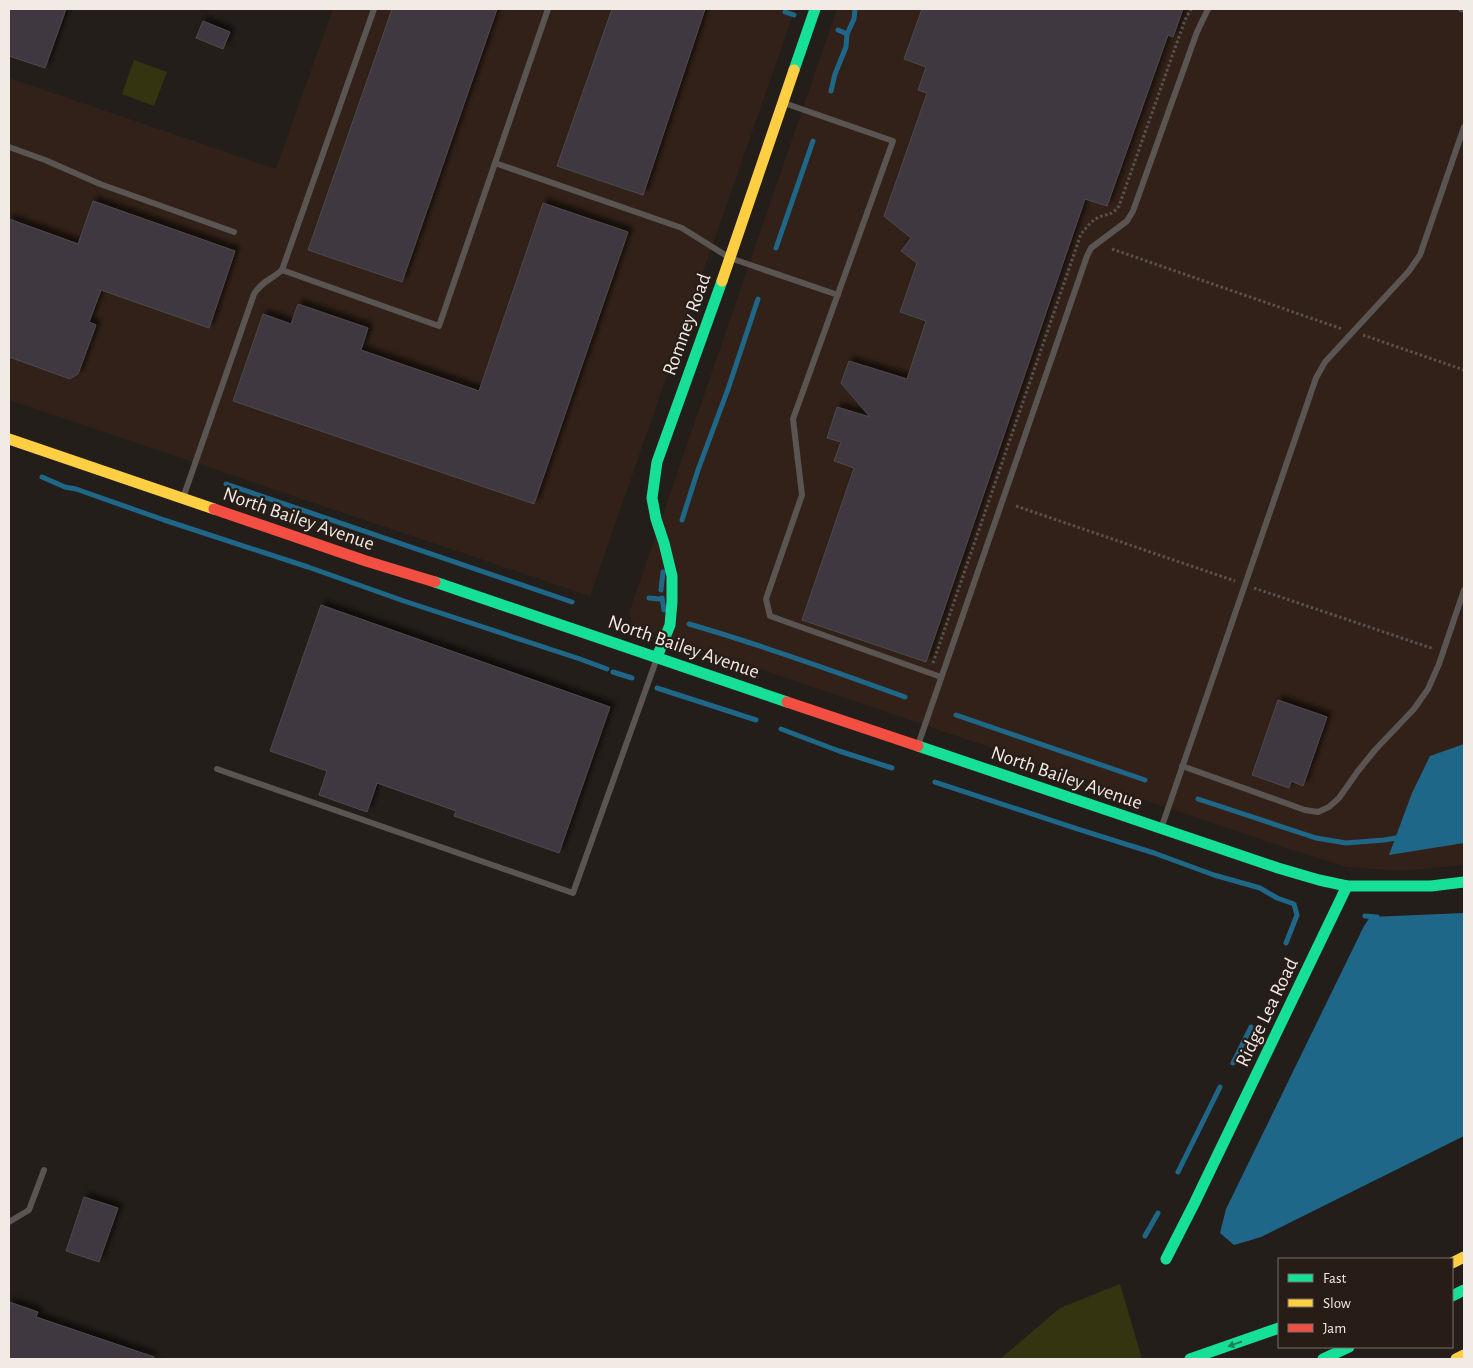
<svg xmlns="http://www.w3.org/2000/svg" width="1473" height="1368" font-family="'Alegreya Sans',sans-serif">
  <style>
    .built { fill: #322118 }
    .green { fill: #343410 }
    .water { fill: #1f6788 }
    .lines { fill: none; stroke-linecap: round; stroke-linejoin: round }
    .stream { stroke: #1f6788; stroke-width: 5 }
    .building { fill: #3f3941; stroke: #4d4a4a; filter: url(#shadow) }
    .path { stroke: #575250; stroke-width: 3; stroke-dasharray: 2.5 2.5; stroke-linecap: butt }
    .lane { stroke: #5a5552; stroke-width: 6 }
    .fast { stroke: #16e098; stroke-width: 11 }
    .slow { stroke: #ffcf43; stroke-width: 11 }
    .jam { stroke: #f24e42; stroke-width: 11 }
    .oneway { fill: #1f7e57 }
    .labels { text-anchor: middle; stroke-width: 4.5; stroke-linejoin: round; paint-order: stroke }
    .street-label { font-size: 20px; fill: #f2eae5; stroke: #281d16 }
  </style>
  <defs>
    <filter id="shadow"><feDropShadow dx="4.5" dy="-4.5" stdDeviation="2.5" flood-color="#0009"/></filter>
  </defs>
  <rect width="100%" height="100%" fill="#241e1a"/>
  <g class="built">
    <polygon points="333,9 795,9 590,596 9,400 9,78 276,169"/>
    <polygon points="837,9 1464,9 1464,864 1455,866 1400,871 1347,867 1295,851 636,627 632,622 629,613"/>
  </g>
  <g class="green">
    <polygon points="134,60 167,72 154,106 122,94"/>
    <polygon points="1120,1284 1142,1359 1000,1359 1060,1308"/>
  </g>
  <g class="water">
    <polygon points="1464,744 1464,843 1389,855 1412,793 1430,756"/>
    <polygon points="1464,913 1464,1136 1261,1237 1234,1245 1220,1233 1226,1209 1364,926 1370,917"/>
  </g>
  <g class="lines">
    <g class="stream">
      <polyline points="785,12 794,15"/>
      <polyline points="838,30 847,34"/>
      <polyline points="831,91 835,74 846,47 847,34 854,19 855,9"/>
      <polyline points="776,248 813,141"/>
      <polyline points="42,477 65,487 76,489 164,520 308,567 404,601 580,659 607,669"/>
      <polyline points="226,484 572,602"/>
      <polyline points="682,520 698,470 728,389 758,299"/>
      <polyline points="661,590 663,572"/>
      <polyline points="649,598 659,599"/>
      <polyline points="662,598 664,610"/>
      <path d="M689 624C762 645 834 671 905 697"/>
      <polyline points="613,672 632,678"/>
      <polyline points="657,688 756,720"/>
      <polyline points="956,715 1145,780"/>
      <polyline points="781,729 839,751 892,768"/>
      <polyline points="935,782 1078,829 1154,853 1214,875 1260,888 1277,898 1294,904 1297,915 1286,943"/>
      <polyline points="1198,799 1316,838 1346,843 1384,840 1402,837"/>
      <polyline points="1365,916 1377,917"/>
      <polyline points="1233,1063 1251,1027"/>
      <polyline points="1178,1172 1220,1087"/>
      <polyline points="1145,1236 1158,1213"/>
    </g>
  </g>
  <g class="building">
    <polygon points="9,9 66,9 45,68 9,56"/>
    <polygon points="392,9 497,9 402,282 308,250"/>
    <polygon points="612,9 705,9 643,195 557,166"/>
    <polygon points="922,9 1183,9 1173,37 1168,35 1107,206 1085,199 926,662 802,620 854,468 834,461 841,442 827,438 837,407 870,417 841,383 849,361 907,379 926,321 900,312 917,263 901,251 911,238 884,216 927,93 918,90 926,67 904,59"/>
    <polygon points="203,21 230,32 223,49 196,38"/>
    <polygon points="93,201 235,251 209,328 101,290 89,322 96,325 78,374 70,379 9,357 9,219 78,244"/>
    <polygon points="543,203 628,232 534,504 233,401 263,314 291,324 298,304 368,328 361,350 479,391"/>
    <polygon points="321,605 610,707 559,853 454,816 456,811 377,783 367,812 319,795 327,771 270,751"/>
    <polygon points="1278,700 1327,717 1303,786 1291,781 1289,788 1252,775"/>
    <polygon points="84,1197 118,1208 99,1262 66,1251"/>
    <polygon points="9,1302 38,1312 36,1317 154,1357 153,1359 9,1359"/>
  </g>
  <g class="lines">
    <g class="path">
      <polyline points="1112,249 1342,329"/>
      <polyline points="1363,335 1464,370"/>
      <polyline points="1016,506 1235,581"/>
      <polyline points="1254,588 1434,649"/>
      <path d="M933 663 1081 234C1086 228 1091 221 1099 217 1110 213 1111 216 1119 206L1185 20 1191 9"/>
    </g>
    <g class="lane">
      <polyline points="1461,9 1464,10"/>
      <polyline points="784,103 893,141 793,419 802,495 766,599 770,616 941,677"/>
      <polyline points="9,147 45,160 100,184 234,232"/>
      <polyline points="495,163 682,228 730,258 838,295"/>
      <polyline points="282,270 439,326 548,9"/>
      <path d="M183 498 254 294C262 281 271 280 282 270L374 9"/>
      <polyline points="918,745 1087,256 1091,248 1127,221 1133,211 1197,32 1208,9"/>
      <polyline points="1182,766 1305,810 1318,812 1329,807 1339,798 1358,771 1375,750 1414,709 1428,689 1439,664 1464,590"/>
      <polyline points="217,769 573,893 657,658"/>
      <polyline points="1162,826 1316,378 1325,362 1409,271 1420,255 1464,127"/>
      <polyline points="9,1222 29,1210 44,1170"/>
    </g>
    <g class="fast">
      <polyline points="794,70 815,9"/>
      <polyline points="435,582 787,702"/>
      <polyline points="657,657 670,625 672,602 672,576 664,543 656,519 652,498 657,462 722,281"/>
      <polyline points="918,746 1278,868 1319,880 1347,886 1431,886 1464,882"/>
      <polyline points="1166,1259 1194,1204 1347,886"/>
      <polyline points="1452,1296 1464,1290"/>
      <polyline points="1190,1359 1279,1328"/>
      <polyline points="1323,1359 1349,1347"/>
    </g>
    <g class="slow">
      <polyline points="722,281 794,70"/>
      <polyline points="9,439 214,509"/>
      <polyline points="1452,1263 1464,1257"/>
      <polyline points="1456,1359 1464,1355"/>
    </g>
    <g class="jam">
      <polyline points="214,509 366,561 435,582"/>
      <polyline points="787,702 918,746"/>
    </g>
  </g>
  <defs><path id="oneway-solid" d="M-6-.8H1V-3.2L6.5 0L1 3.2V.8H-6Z" transform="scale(1.25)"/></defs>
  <use class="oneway" href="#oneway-solid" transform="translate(1235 1344) rotate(161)"/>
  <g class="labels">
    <g class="street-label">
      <text transform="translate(686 324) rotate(-70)" y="7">Romney Road</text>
      <text transform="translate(299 518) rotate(19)" y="7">North Bailey Avenue</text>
      <text transform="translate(684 646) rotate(19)" y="7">North Bailey Avenue</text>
      <text transform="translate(1067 777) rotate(19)" y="7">North Bailey Avenue</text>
      <text transform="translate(1266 1012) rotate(-64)" y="7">Ridge Lea Road</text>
    </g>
  </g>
  <rect width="1473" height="1368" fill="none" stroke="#f2eae5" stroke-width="20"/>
  <rect x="1278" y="1258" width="175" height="90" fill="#281d16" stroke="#796f69"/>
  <rect x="1288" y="1274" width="25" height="8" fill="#16e098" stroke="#796f69"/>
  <text x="1323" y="1283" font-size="15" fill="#f2eae5">Fast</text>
  <rect x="1288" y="1299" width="25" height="8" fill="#ffcf43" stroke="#796f69"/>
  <text x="1323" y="1308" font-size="15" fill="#f2eae5">Slow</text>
  <rect x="1288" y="1324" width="25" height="8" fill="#f24e42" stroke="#796f69"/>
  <text x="1323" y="1333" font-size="15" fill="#f2eae5">Jam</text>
</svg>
